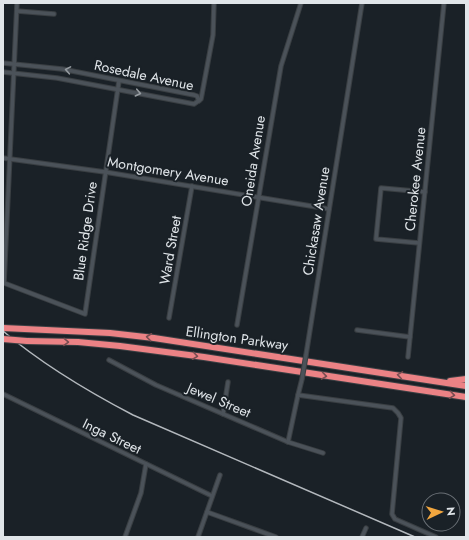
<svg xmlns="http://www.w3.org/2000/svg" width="469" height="540" font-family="Jost,sans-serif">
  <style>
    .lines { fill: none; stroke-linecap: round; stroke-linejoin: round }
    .street-casing { stroke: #3a3f43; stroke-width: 5.5 }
    .highway-casing { stroke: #3a3f43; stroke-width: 8 }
    .street { stroke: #4b5259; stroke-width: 3.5 }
    .highway { stroke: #eb8285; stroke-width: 6 }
    .rail { stroke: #b3b8bd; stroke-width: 1.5 }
    .street-bridge-casing { stroke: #3a3f43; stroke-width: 5.5; stroke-linecap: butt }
    .highway-bridge-casing { stroke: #3a3f43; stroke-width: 8; stroke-linecap: butt }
    .street-bridge { stroke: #4b5259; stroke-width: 3.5 }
    .highway-bridge { stroke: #eb8285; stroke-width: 6 }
    .oneway { stroke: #969ca1 }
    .oneway2 { stroke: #784d51 }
    .labels { text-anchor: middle; stroke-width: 4; stroke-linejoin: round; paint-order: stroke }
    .street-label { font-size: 14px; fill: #e0e5e9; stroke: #1a2127 }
  </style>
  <rect width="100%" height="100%" fill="#1a2127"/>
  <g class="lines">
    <defs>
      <g id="street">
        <polyline points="17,3 4,283 85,314 119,81"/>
        <polyline points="17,11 54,14"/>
        <polyline points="3,63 62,69 194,95 197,96 199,101"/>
        <polyline points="3,72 57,78 194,104 201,99 202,94 213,35 214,3"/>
        <polyline points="3,158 105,172 329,209"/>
        <polyline points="419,243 376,239 381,188 425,192"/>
        <polyline points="169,318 192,186"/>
        <polyline points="237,325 281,66 301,3"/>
        <polyline points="357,330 410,337"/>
        <polyline points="306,355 362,3"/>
        <polyline points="408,357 444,3"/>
        <polyline points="109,360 156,385 288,442 323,453"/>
        <polyline points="3,394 212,496"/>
        <polyline points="298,395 393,408 398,413 401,418 392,514 395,519 436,537"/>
        <polyline points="223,414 228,382"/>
        <polyline points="288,442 298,395 302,379"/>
        <polyline points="207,512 276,537"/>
        <polyline points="125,537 141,493 146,464"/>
        <polyline points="198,537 220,475"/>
        <polyline points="362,537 366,528"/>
      </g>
      <g id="highway">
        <polyline points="3,328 110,333 154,338 466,386"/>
        <polyline points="27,341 78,342 120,346 204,357 466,397"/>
        <polyline points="450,381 466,379"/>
      </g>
    </defs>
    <use href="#street" class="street-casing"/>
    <use href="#highway" class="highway-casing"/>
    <use href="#street" class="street"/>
    <use href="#highway" class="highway"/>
    <path class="rail" d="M3 331C43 365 87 391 133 415L415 537"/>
    <defs>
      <polyline id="street-bridge" points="302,379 306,355"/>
      <polyline id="highway-bridge" points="3,339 27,341"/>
    </defs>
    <use href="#street-bridge" class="street-bridge-casing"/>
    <use href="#highway-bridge" class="highway-bridge-casing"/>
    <use href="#street-bridge" class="street-bridge"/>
    <use href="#highway-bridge" class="highway-bridge"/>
  </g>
  <defs><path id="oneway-chevron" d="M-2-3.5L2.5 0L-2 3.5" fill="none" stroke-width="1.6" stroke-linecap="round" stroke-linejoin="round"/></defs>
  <g class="oneway">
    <use href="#oneway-chevron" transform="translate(68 70) rotate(-170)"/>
    <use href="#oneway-chevron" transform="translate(138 93) rotate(12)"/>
  </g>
  <g class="oneway2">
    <use href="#oneway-chevron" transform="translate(149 337) rotate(-173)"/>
    <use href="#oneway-chevron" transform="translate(66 342) rotate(1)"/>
    <use href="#oneway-chevron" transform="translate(195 356) rotate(8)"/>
    <use href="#oneway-chevron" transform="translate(400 375) rotate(-171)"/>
    <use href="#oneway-chevron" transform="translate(324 376) rotate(9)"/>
    <use href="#oneway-chevron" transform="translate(452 395) rotate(8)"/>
  </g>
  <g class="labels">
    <g class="street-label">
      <text transform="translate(144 75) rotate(12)" y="5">Rosedale Avenue</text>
      <text transform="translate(253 161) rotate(-81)" y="5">Oneida Avenue</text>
      <text transform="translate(168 171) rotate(9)" y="5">Montgomery Avenue</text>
      <text transform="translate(415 179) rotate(-84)" y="5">Cherokee Avenue</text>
      <text transform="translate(316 221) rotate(-81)" y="5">Chickasaw Avenue</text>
      <text transform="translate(85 231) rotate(-82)" y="5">Blue Ridge Drive</text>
      <text transform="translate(170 250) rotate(-80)" y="5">Ward Street</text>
      <text transform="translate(237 338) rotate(8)" y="5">Ellington Parkway</text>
      <text transform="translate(219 400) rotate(23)" y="5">Jewel Street</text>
      <text transform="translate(112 436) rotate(26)" y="5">Inga Street</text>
    </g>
  </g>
  <rect width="469" height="540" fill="none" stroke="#e0e5e9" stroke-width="8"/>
  <g transform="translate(441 512) rotate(86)"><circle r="19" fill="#1a2127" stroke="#696f75"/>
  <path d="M0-3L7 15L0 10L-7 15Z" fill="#f1a63f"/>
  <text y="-6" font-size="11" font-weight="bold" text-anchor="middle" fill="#e0e5e9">N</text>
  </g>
</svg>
